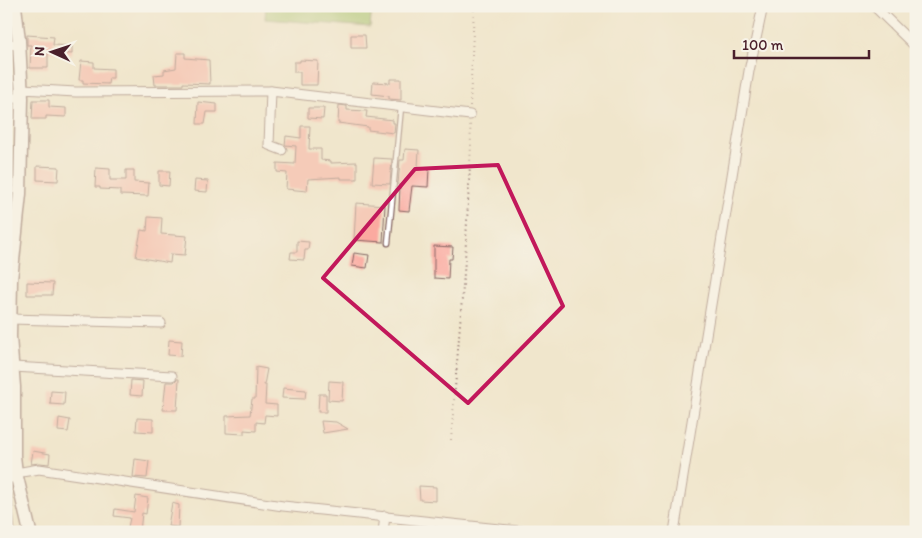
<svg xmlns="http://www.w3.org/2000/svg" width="922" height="538" font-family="Itim,sans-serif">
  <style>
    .green { fill: #a1c36c; stroke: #76714c }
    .building { fill: #fbaaa0 }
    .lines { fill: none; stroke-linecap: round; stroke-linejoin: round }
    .lane-casing { stroke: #846563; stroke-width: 7 }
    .street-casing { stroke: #846563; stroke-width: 11 }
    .secondary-casing { stroke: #846563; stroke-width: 15 }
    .path { stroke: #846563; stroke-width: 2; stroke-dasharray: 1 4; stroke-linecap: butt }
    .lane { stroke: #fff; stroke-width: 4.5 }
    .street { stroke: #fff; stroke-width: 9 }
    .secondary { stroke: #fff; stroke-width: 12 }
    .marked { fill: none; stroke: #c2185b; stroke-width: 4; stroke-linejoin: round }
  </style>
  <rect width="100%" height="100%" fill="#f7f3e8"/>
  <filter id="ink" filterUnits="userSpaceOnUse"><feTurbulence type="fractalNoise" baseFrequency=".02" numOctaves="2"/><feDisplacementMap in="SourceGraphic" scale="10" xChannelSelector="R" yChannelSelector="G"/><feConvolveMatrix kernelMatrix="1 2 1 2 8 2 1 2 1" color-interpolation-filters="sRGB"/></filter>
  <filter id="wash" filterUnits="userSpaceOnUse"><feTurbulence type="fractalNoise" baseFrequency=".0096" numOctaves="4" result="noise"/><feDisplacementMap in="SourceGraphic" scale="20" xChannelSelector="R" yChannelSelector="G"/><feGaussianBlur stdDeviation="1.12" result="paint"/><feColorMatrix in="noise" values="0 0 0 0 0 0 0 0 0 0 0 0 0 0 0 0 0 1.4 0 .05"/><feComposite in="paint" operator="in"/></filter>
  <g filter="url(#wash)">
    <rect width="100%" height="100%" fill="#f0e6cc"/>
    <polygon class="green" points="266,6 372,6 370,27 265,19"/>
    <g id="blocks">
      <g class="building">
        <polygon points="27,35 54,37 53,45 72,46 72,54 48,52 48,68 30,68 31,45 27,45"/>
        <polygon points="351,35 365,35 366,48 351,48"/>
        <polygon points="177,53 185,53 185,58 209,60 210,84 183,83 183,85 155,85 154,75 164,74 164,70 176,68"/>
        <polygon points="300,60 318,61 317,85 300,85 300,72 294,72 294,62 300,62"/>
        <polygon points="81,61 94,62 94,68 113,69 113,78 109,78 108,84 83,83 83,80 79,80"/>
        <polygon points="390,79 401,79 401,100 389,99 389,96 372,94 373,82 390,83"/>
        <polygon points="33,100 49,100 49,107 66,108 66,117 46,116 46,119 32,119"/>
        <polygon points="198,102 217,104 217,112 207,112 205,124 197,124"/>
        <polygon points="339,105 347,106 347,110 367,111 366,117 393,120 393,123 395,123 394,133 368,130 368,127 338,123"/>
        <polygon points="308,108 324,108 323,119 308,118"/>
        <polygon points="301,126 310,126 309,149 321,149 321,160 331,161 331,163 357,162 357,179 341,179 341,177 308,179 307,191 286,189 287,173 277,172 277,163 295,164 296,146 285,145 286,136 301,138"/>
        <polygon points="405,149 419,150 418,167 429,168 428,187 412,186 409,211 399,210 400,185 398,185 400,160 404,160"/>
        <polygon points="374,158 392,159 390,184 372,183"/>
        <polygon points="37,166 59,167 58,181 37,180"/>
        <polygon points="96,168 110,169 110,180 126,180 126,170 134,170 134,182 149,183 148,196 120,195 120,190 100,189 100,187 95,187"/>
        <polygon points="159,171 170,171 169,186 159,185"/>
        <polygon points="195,180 208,181 207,192 194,191"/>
        <polygon points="356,203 385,205 383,242 354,240"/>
        <polygon points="148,217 162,218 161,234 187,236 185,255 171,254 170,263 136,257 141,230 147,231"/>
        <polygon points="297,241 309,242 308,250 305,250 304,260 290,259 291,252 297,252"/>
        <polygon points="434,246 453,247 452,259 449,259 448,279 434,278"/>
        <polygon points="354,253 369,255 367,268 352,266"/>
        <polygon points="27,282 53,283 52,295 27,295"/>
        <polygon points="169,340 182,341 181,356 168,355"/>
        <polygon points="256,367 267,369 264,385 266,385 265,404 277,405 277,416 265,415 264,423 256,422 256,431 244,430 244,434 226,433 226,416 250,415 252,399 255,399"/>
        <polygon points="177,379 179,379 177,410 163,410 166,382 174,382"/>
        <polygon points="131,380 143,381 142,396 130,395"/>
        <polygon points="329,381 343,382 342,401 328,400"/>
        <polygon points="283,388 306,390 305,399 282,398"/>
        <polygon points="51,391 65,392 64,405 50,404"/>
        <polygon points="319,394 326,394 326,412 318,412"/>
        <polygon points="59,418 70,420 68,432 58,431"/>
        <polygon points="137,418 153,419 153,432 136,431"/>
        <polygon points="321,421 336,422 348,429 323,433"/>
        <polygon points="33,451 50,454 49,464 40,463 31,464"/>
        <polygon points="135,459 149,461 147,478 133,477"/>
        <polygon points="419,486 436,487 436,501 420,500"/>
        <polygon points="136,496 148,498 146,514 142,513 140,532 127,532 130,518 114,516 115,509 134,512"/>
        <polygon points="172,503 179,505 178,527 168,526"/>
      </g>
    </g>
  </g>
  <g filter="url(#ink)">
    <use href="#blocks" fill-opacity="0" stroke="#846563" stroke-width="1"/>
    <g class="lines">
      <defs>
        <polyline id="lane" points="388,243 401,107"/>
        <g id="street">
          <polyline points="874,6 916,47"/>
          <polyline points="6,44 20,45"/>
          <polyline points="22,89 76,92 271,91 470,115"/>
          <polyline points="271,91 269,145 282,150"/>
          <polyline points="6,98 22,98"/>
          <polyline points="10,319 161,323"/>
          <polyline points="13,367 172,376"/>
          <polyline points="6,481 16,473 39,469 283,506 528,532"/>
          <polyline points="6,485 10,532"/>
          <polyline points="383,532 385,516"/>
          <polyline points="674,532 749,71 763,6"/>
        </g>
        <polyline id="secondary" points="15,6 19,41 22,98 20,194 11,280 10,337 14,387 14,456 16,473 30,532"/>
      </defs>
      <use href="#lane" class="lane-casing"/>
      <use href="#street" class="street-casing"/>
      <use href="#secondary" class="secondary-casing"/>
      <g class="path">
        <polyline points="470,106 474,6"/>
        <polyline points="451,440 465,260 471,145 470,123"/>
      </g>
      <use href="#lane" class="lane"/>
      <use href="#street" class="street"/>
      <use href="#secondary" class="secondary"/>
    </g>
  </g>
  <path d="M0 0H922V538H0ZM498 165 563 306 468 403 323 278 415 169Z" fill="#f0e6cc" fill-opacity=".55" fill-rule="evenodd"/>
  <path class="marked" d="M498 165 563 306 468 403 323 278 415 169Z"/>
  <rect width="922" height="538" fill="none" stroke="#f7f3e8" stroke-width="25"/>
  <g transform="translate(52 52) rotate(273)" stroke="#f7f3e8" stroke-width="4" paint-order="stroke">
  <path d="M0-4L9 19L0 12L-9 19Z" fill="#4a1f2b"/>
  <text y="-8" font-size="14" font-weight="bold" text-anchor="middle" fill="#4a1f2b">N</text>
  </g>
  <path d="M734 50v8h135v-8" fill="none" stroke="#4a1f2b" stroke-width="2.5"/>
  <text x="742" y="50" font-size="15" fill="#4a1f2b" stroke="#f7f3e8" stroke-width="4" paint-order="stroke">100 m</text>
</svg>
